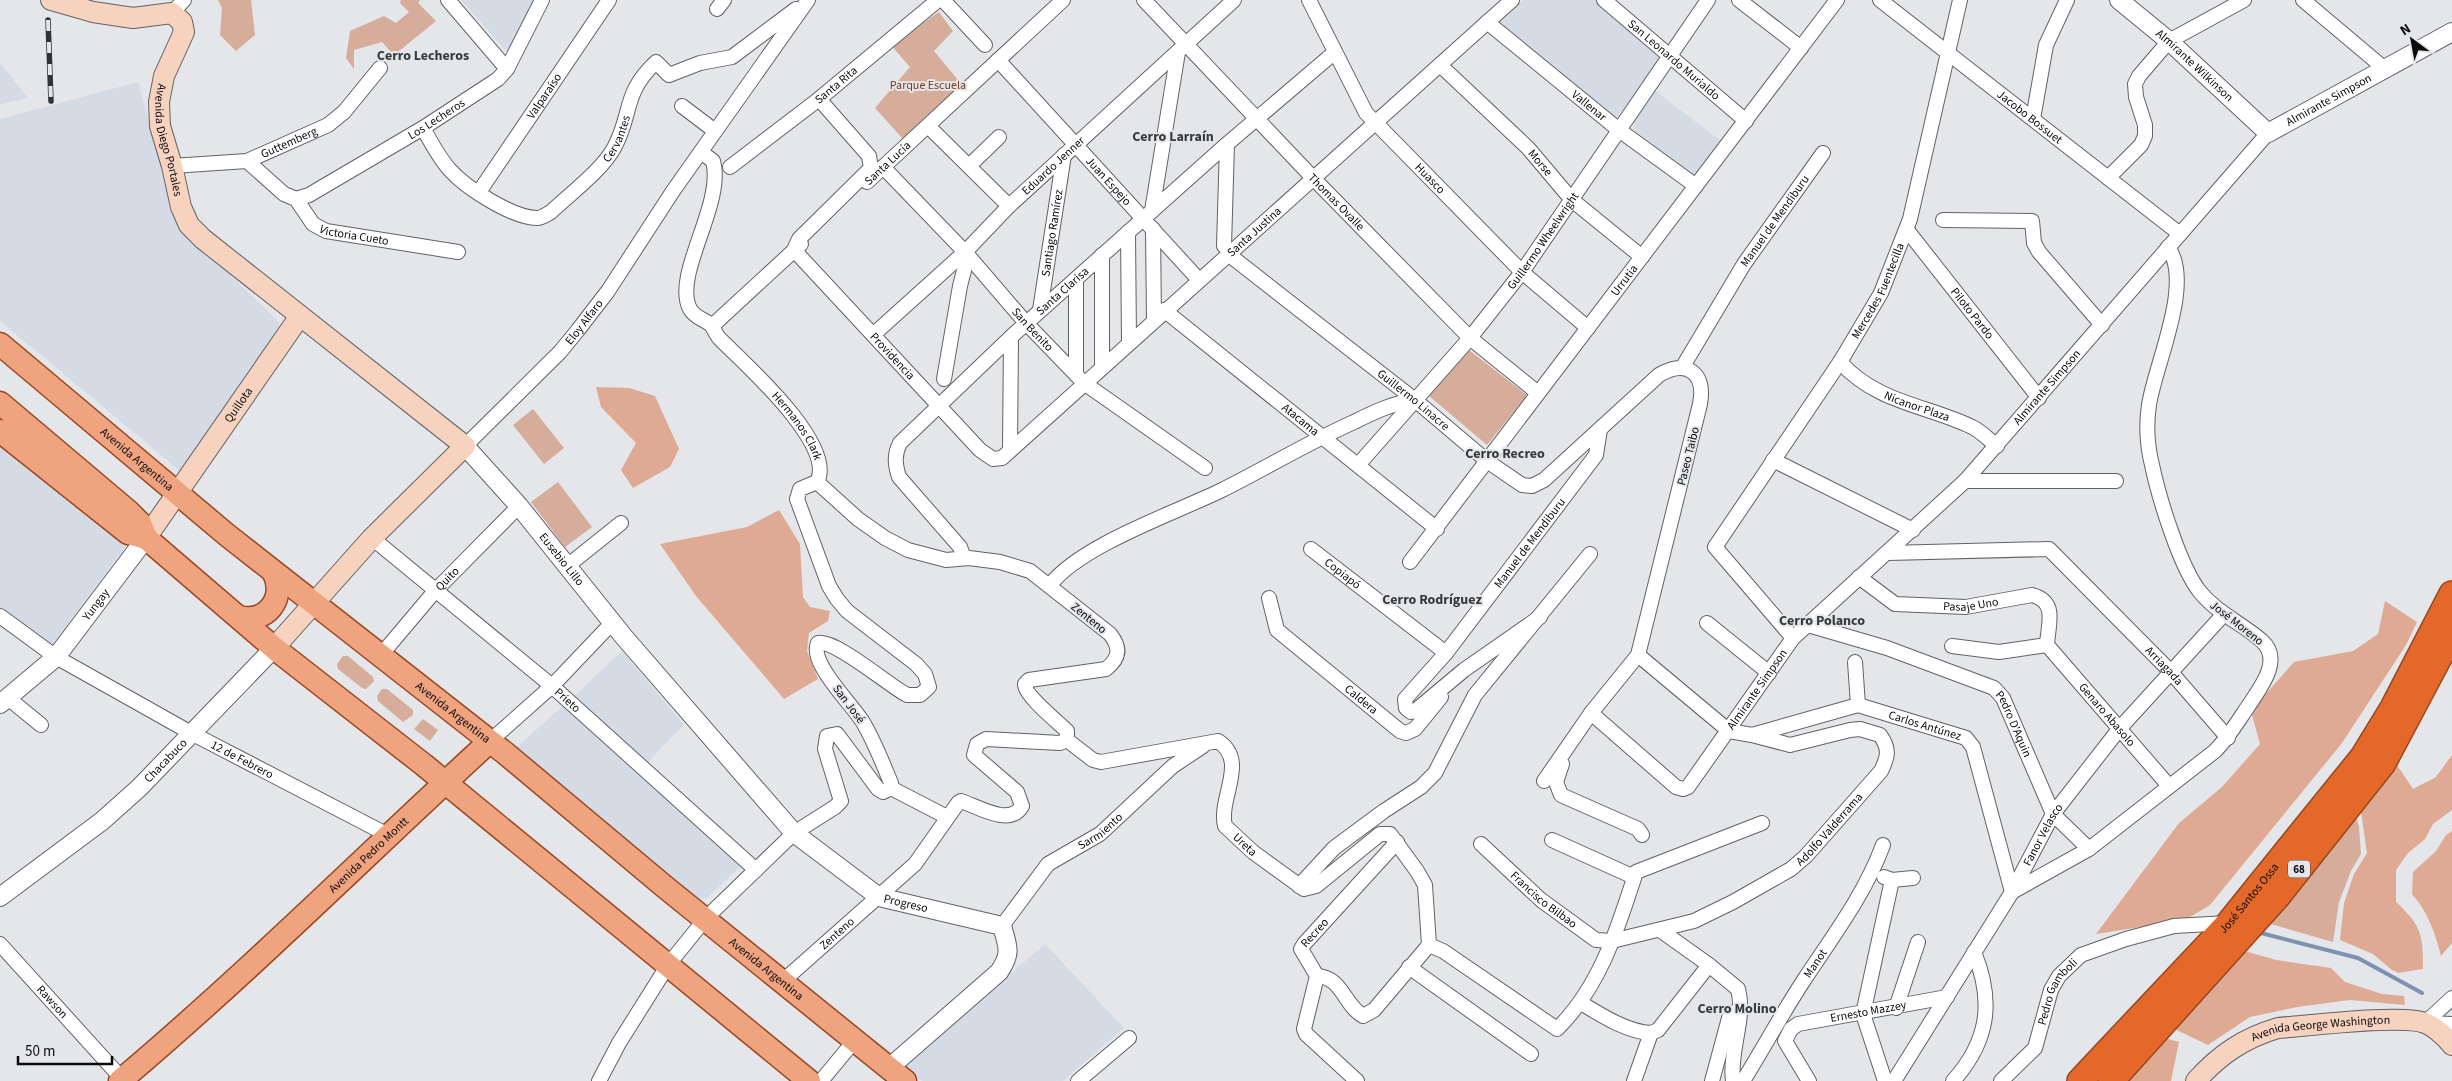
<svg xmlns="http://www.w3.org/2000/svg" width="2452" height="1081" font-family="'Source Sans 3',sans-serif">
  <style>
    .built { fill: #d5dbe5 }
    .green { fill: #d6ac9b }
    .forest { fill: #dfaa94 }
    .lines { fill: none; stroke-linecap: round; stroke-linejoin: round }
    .stream { stroke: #7d91b0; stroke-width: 4 }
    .minor-casing { stroke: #616265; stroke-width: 16 }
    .tertiary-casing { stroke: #616265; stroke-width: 20 }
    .secondary-casing { stroke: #616265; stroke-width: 22 }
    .primary-casing { stroke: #984720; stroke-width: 25 }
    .motorway-casing { stroke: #984720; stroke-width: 28 }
    .minor { stroke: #fff; stroke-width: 14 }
    .tertiary { stroke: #fff; stroke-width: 18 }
    .secondary { stroke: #f7d2bf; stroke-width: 20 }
    .primary { stroke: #efa47f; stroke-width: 22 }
    .motorway { stroke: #e4682a; stroke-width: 25 }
    .rail-casing { stroke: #313233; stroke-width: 5.5 }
    .rail { stroke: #e4e6e9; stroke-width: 4; stroke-dasharray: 11; stroke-linecap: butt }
    .labels { text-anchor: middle; stroke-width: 4; stroke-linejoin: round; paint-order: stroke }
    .shield { fill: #e4e6e9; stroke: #4c4d4e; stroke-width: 1 }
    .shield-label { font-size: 11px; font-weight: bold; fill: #0b0b0c }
    .street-label { font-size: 12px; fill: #0b0b0c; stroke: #e4e6e9 }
    .park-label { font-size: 12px; fill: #79391a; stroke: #e4e6e9 }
    .neighbourhood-label { font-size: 14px; font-weight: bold; fill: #37393b; stroke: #e4e6e9 }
  </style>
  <rect width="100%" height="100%" fill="#e4e6e9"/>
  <g class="built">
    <polygon points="461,0 536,0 509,54"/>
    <polygon points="1523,0 1597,0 1666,56 1616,118 1496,23"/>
    <polygon points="0,63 28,98 0,104"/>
    <polygon points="138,82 179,226 279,322 279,332 180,471 0,321 0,119"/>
    <polygon points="1654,90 1721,141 1694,176 1635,131 1634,121"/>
    <polygon points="0,442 129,542 51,646 0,608"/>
    <polygon points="622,651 684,725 648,762 574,696"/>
    <polygon points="564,705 741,866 708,897 695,900 515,749"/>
    <polygon points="1045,944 1124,1028 1063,1081 922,1081 905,1065"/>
  </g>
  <g class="green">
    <polygon points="218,0 251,0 255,35 236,51 220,35 222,8"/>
    <polygon points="401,0 420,0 418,3 436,21 394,55 382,42 354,50 354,69 346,58 350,31 384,16 396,23 409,12 400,3"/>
    <polygon points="939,12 953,31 934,51 963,86 904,140 875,108 910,67 891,45"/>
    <polygon points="1469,350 1527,395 1487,445 1428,395"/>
    <polygon points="533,409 564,448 544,464 513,425"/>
    <polygon points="558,482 592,527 565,547 531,502"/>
    <polygon points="343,656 348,656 373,677 374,681 366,689 362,688 338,669 337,664"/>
    <polygon points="382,689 387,689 413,710 413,715 403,722 378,701 377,696"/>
    <polygon points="423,719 438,730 430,741 414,729"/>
    <polygon points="2354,810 2359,827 2361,854 2351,871 2339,902 2333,942 2264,922"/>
  </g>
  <g class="forest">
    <polygon points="596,387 629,388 655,396 679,449 670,467 633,488 621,470 636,443 601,407"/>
    <polygon points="779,510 800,544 803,597 810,607 830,611 828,621 809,633 807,651 818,679 784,699 696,596 660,544 747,527"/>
    <polygon points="2385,601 2417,622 2406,645 2342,743 2210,905 2185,920 2096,934 2179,823 2222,787 2260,744 2251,711 2294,662 2353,651 2378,634"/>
    <path d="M2452 755V810L2433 824 2425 839 2408 853 2396 870V902C2422 926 2423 935 2423 969L2398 973 2392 970 2373 954 2340 940 2344 903 2354 874 2367 853 2360 805 2393 759 2413 789 2436 777Z"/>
    <path d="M2452 831V943L2441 956C2435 933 2428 912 2412 894L2413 872 2436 851 2446 835Z"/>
    <polygon points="2238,949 2276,960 2331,968 2345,982 2382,994 2404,996 2405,1005 2350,1000 2297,1007 2250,1017 2208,1045 2166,1025"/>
    <polygon points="2154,1035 2179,1042 2171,1081 2111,1081"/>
  </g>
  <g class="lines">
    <polyline class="stream" points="2261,933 2358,958 2422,993"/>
    <defs>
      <g id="minor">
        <polyline points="448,0 507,69"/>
        <polyline points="943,0 985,45"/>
        <path id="s1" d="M1144 0 1314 179 1470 338 1538 393"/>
        <path id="s2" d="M1309 0 1366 113 1522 272 1588 328"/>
        <path id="s3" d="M1604 0 1746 121"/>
        <polyline points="1739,0 1801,48"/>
        <path id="s4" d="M1880 0 2180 234"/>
        <polyline points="2303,0 2385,69"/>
        <polyline points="717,9 724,0"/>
        <polyline points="172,13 184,0"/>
        <path id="s5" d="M1487 22 1619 130 1696 186"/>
        <path id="s6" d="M998 60 1199 280"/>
        <path id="s7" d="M1440 65 1528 148 1572 200 1642 257"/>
        <path id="s8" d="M819 99 869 156 871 168 799 239 794 250 980 450 993 459 1002 458 1512 0"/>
        <polyline points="682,106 715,131"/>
        <polyline points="2033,119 2046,45 2067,0"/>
        <polyline points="928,126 1009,206"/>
        <path id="s9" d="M423 128C431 142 439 158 450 170 466 188 513 218 537 218 542 218 547 214 551 212 570 194 602 170 614 148 633 113 622 94 656 62L669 75 700 63 732 57 796 9"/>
        <path id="s10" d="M701 152 713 161C725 204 672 275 690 309 695 318 704 319 711 325 714 328 716 336 721 340 745 364 837 445 817 482"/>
        <path id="s11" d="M247 161 284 194 296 199 313 224 326 231 458 252"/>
        <path id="s12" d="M172 166 247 161 328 125 344 112 380 68"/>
        <polyline points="969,166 999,137"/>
        <path id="s13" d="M730 167 819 99 938 0"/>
        <path id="s14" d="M883 167 965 252 1026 323 1084 383 1205 468"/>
        <polyline points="2108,178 2141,145 2145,136 2145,125 2136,97 2135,84 2139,76 2169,41 2244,0"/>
        <path id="s15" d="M867 182 1063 0"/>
        <path id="s16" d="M479 192 609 0"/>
        <path id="s17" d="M296 199 309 195 423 128 498 79 507 69 542 0"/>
        <polyline points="1152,211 1178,52"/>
        <polyline points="1943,220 2032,221 2034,243 2039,252 2102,325"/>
        <polyline points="1153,229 1154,320"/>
        <path id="s18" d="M1907 230 2039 398"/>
        <polyline points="1128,232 1129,342"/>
        <polyline points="1224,246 1227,144"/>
        <path id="s19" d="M1228 254 1415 400 1487 461 1522 485 1532 486 1544 480 1659 375C1686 359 1706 372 1700 404L1638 655 1591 713 1544 781"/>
        <polyline points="1076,279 1076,374"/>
        <path id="s20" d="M1040 310 1064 155"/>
        <path id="s21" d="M1164 310 1437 529"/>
        <polyline points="712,326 801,244"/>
        <path id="s22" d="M874 334 965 252 1009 206 1234 0"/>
        <path id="s23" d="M1840 362C1877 403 1926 405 1972 427 1981 431 1989 440 1997 446"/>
        <polyline points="1102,367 1102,255"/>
        <path id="s24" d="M1682 368 1744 264 1823 153"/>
        <polyline points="944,379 960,286 968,255"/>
        <path id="s25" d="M465 446 560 352 578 330 608 291 673 191 808 0"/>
        <polyline points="1010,449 1011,337"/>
        <polyline points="1773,460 1913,530"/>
        <path id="s26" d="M1358 465 1470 338 1522 272 1708 0"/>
        <polyline points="1965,481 2116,481"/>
        <path id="s27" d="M372 538 552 686 756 870"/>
        <path id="s28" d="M1311 549 1446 653"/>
        <path id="s29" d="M1888 553 2049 549 2170 671 2228 738"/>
        <path id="s30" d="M964 558 960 547 899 477C895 464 894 455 900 443L1013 335 1227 144 1335 52"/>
        <path id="s31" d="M1410 562 1837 0"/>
        <polyline points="566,567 621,523"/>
        <path id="s32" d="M1859 577 1895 604 1966 607 2032 595C2058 602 2048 624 2047 645"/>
        <path d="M1050 585C1081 545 1175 513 1222 490 1266 468 1309 442 1354 422 1374 412 1393 403 1415 400"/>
        <path id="s33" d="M1269 598 1277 630 1400 731 1406 733 1415 729 1441 697"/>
        <path id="s34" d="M0 616 56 657 193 734 388 835"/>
        <path id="s35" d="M1540 617 1464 670 1415 711 1411 712 1406 708 1405 699 1446 653 1596 455 1600 429"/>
        <polyline points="1707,623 1769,673"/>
        <path id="s36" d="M1808 625 1887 648 1994 688 2003 698 2053 814 2089 849"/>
        <path id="s37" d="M1793 638 1715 547 1840 362 1881 293 1910 219 1960 0"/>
        <path id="s38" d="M2047 645 2169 786"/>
        <polyline points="1952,646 1999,652 2047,645"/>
        <path id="s39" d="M381 655 435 591 519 506"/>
        <path id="s40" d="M1638 655 1729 731 1752 735 1858 705 1966 738 1973 747 2012 892 2089 849 2215 751C2229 737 2238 721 2249 705 2260 688 2283 660 2262 641 2243 624 2217 613 2200 592 2180 567 2159 498 2152 465 2147 445 2146 425 2149 405 2155 364 2194 284 2168 247"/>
        <polyline points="1855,662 1858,705"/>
        <polyline points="8,698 41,725"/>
        <path id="s41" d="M1591 713 1676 787 1683 789 1688 787 1793 638 1965 481 2268 133"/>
        <path id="s42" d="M1067 740 1093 760 1101 762 1218 741C1249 761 1218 798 1225 826L1253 852 1304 889 1316 886 1380 834H1390L1417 871 1425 885 1429 945 1374 1010 1363 1016C1344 1005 1342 977 1317 976"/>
        <polyline points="489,742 552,686 612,623"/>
        <polyline points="1562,764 1556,782 1561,795 1638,829 1642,835"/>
        <polyline points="891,788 947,817"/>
        <polyline points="1552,840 1634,877"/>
        <path id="s43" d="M1481 844 1541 900 1596 940 1612 941 1694 921 1733 902 1791 869 1806 856 1881 771C1888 757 1890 749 1880 735L1860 729 1850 730 1790 745 1752 735"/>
        <polyline points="1884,877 1892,880 1913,878"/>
        <polyline points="1299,886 1334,848 1384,811 1421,787 1435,773 1475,695 1590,554"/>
        <path id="s44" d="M1002 926 1048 864 1100 834 1173 766 1203 746"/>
        <path d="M1660 930 1709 965 1738 989C1746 1019 1729 1051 1733 1081"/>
        <path id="s45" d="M0 944 124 1081"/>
        <path d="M1429 945 1443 951 1557 1029C1600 987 1618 928 1636 872L1762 823"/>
        <polyline points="1409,967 1531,1054"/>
        <path id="s46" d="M783 981 915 864 958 803 961 801C979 807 1010 827 1022 806L1017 792 974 755 977 744 986 739 1060 743 1067 740V731C1058 722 1024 695 1025 684L1029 680 1106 669C1120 658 1121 648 1110 634L1030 571 1000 562 969 558 946 560 908 550 885 538 858 519 817 482"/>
        <path d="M1581 1003C1601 1015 1627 1032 1651 1033"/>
        <polyline points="1896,1008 1918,942"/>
        <polyline points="2425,1023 2452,998"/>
        <polyline points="2426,1023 2452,1024"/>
        <path d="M599 1081 619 1043 668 965 706 918 794 833 835 807 841 801 825 749 827 736 837 734 878 789 883 792 891 788V783C883 764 875 743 864 724 855 707 808 663 818 643 835 639 888 685 907 695H920L929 687 925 674 916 664 847 611 837 599 829 586 797 499 800 489 817 482"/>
        <polyline points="821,1081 855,1040"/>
        <polyline points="1078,1081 1129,1038"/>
        <path id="s47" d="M1357 1081 1306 1034 1304 1029 1317 976 1301 949 1304 944 1397 842"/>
        <polyline points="1634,1081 1651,1033 1658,1030 1709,965"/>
        <polyline points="1712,1081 1729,1018 1740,1008"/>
        <path id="s48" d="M1743 1081C1764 1047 1783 1012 1804 980 1833 936 1865 894 1883 845"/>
        <path id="s49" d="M1809 1081 1785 1041 1791 1029 1798 1024 1947 997"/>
        <polyline points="1885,1081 1863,1014 1892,880"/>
        <path id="s50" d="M1894 1081 2012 892 2053 814 2120 728 2224 614"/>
        <path d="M1953 1081C1989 1041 1994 1001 1974 952"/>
        <path id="s51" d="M2001 1081 2035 1048 2051 990 2059 976 2081 955 2126 939 2174 926 2228 923"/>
      </g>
      <g id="tertiary">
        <path id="s52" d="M2119 0 2169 41 2268 133 2452 32"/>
        <path id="s53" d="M465 446 519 506 624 637 794 833 879 897 1002 926C1008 947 1012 953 999 972L889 1068"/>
        <path id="s54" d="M0 704 56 657 146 538"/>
        <path id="s55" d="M0 897 102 821 139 788 274 648"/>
      </g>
      <g id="secondary">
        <path id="s56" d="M51 0 93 12 133 18 172 13 182 22 184 32 164 76 159 102 160 126 172 166 181 207 189 225 203 239 465 446 372 538 274 648"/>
        <path id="s57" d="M146 538 300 316"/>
        <path id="s58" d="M2196 1081C2219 1055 2244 1038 2278 1028 2307 1026 2402 1014 2425 1023 2435 1027 2446 1037 2452 1045"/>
      </g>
      <g id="primary">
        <path id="s59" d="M0 344 227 535 505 753 665 887 905 1081"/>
        <polyline points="0,403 129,512 140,523 146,538"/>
        <polyline points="0,431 128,533 146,538 274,648 424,765 809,1081"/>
        <path d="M239 617C266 624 286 599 274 573"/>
        <path id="s60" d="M120 1081C248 973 366 855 489 742"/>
      </g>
      <g id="motorway">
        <path id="s61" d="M2080 1081 2229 923 2363 757 2393 708 2452 594"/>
        <polyline points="2111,1081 2276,898 2383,763 2452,633"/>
      </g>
    </defs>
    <use href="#minor" class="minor-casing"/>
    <use href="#tertiary" class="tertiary-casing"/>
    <use href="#secondary" class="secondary-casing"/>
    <use href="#primary" class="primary-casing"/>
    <use href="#motorway" class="motorway-casing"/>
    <use href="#minor" class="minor"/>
    <use href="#tertiary" class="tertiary"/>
    <use href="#secondary" class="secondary"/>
    <use href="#primary" class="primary"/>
    <use href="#motorway" class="motorway"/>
    <defs>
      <polyline id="rail" points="48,20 51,101"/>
    </defs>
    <use href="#rail" class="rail-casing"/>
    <use href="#rail" class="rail"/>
  </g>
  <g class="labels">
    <rect class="shield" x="2288" y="860.5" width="22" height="17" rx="4"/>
    <g class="shield-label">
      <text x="2299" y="873">68</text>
    </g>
    <g class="street-label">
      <text dy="4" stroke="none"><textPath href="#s3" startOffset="92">San Leonardo Murialdo</textPath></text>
      <text dy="4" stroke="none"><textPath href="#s52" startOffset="100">Almirante Wilkinson</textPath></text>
      <text dy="4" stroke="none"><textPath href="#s13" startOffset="134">Santa Rita</textPath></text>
      <text dy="4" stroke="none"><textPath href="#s16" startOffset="116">Valparaíso</textPath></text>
      <text dy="4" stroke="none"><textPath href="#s52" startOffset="269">Almirante Simpson</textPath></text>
      <text dy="4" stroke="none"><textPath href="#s5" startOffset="132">Vallenar</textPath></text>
      <text dy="4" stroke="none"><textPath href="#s4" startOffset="190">Jacobo Bossuet</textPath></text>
      <text dy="4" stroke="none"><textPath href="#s17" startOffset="162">Los Lecheros</textPath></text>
      <text dy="4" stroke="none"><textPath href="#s9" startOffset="266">Cervantes</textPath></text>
      <text dy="4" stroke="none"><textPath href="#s56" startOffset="261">Avenida Diego Portales</textPath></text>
      <text dy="4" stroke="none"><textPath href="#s12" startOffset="121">Guttemberg</textPath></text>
      <text dy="4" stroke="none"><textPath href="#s7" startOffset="140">Morse</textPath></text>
      <text dy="4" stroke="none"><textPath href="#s15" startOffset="28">Santa Lucía</textPath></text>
      <text dy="4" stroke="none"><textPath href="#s22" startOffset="246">Eduardo Jenner</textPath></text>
      <text dy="4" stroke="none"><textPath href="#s2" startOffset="218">Huasco</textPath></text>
      <text dy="4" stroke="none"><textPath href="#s6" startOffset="164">Juan Espejo</textPath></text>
      <text dy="4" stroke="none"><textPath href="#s1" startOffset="279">Thomas Ovalle</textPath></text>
      <text dy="4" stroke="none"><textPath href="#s24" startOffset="174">Manuel de Mendiburu</textPath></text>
      <text dy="4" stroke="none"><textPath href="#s8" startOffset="838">Santa Justina</textPath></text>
      <text dy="4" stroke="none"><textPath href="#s20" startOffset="78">Santiago Ramírez</textPath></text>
      <text dy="4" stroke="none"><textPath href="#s11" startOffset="136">Victoria Cueto</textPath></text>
      <text dy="4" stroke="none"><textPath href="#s26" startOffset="291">Guillermo Wheelwright</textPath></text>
      <text dy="4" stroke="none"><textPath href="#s31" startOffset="354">Urrutia</textPath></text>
      <text dy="4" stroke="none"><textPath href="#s30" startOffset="362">Santa Clarisa</textPath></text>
      <text dy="4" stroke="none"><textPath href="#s37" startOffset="424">Mercedes Fuentecilla</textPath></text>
      <text dy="4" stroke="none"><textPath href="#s18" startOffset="106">Piloto Pardo</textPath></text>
      <text dy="4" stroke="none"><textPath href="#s25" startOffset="172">Eloy Alfaro</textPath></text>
      <text dy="4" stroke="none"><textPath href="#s14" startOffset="221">San Benito</textPath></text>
      <text dy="4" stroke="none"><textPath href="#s8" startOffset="346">Providencia</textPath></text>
      <text dy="4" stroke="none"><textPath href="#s41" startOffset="665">Almirante Simpson</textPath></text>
      <text dy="4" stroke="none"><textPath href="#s19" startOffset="236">Guillermo Linacre</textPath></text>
      <text dy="4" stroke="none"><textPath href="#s57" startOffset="162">Quillota</textPath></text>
      <text dy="4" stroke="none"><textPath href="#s23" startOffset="90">Nicanor Plaza</textPath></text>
      <text dy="4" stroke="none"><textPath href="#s21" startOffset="175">Atacama</textPath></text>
      <text dy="4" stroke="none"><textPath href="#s10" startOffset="328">Hermanos Clark</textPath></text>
      <text transform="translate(1688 456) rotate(-76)" y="4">Paseo Taibo</text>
      <text dy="4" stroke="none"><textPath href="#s59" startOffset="179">Avenida Argentina</textPath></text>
      <text dy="4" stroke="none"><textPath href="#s35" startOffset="376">Manuel de Mendiburu</textPath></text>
      <text dy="4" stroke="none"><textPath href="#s53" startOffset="149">Eusebio Lillo</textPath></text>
      <text dy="4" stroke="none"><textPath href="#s28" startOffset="40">Copiapó</textPath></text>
      <text dy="4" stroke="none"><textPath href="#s39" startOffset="101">Quito</textPath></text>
      <text dy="4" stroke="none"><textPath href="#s32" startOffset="121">Pasaje Uno</textPath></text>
      <text dy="4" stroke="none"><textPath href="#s54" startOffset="139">Yungay</textPath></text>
      <text transform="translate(1089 618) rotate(39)" y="4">Zenteno</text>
      <text transform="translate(2237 623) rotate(38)" y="4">José Moreno</text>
      <text dy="4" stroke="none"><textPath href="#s29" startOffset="325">Arriagada</textPath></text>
      <text dy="4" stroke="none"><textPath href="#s41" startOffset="245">Almirante Simpson</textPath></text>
      <text dy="4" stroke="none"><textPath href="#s27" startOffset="254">Prieto</textPath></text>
      <text dy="4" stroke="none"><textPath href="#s33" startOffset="142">Caldera</textPath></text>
      <text transform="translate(849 704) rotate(53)" y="4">San José</text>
      <text dy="4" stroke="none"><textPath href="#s59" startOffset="584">Avenida Argentina</textPath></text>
      <text dy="4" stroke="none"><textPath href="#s38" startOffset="92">Genaro Abasolo</textPath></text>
      <text dy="4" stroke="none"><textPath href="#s36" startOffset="238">Pedro D'Aquin</textPath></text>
      <text dy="4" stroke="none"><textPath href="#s40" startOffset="322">Carlos Antúnez</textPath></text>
      <text dy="4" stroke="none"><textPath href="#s34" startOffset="282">12 de Febrero</textPath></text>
      <text dy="4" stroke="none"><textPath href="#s55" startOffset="215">Chacabuco</textPath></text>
      <text dy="4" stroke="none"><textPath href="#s43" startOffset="416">Adolfo Valderrama</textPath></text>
      <text dy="4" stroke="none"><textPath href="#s44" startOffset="139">Sarmiento</textPath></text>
      <text dy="4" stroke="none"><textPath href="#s50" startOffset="288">Fanor Velasco</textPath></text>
      <text dy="4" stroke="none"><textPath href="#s42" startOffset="278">Ureta</textPath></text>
      <text dy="4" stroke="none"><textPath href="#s60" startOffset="336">Avenida Pedro Montt</textPath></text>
      <text dy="4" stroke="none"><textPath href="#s43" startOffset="84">Francisco Bilbao</textPath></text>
      <text dy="4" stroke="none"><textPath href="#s61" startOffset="249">José Santos Ossa</textPath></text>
      <text dy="4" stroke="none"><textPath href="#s53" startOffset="642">Progreso</textPath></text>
      <text dy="4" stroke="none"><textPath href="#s47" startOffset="182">Recreo</textPath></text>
      <text dy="4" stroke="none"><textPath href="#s46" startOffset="72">Zenteno</textPath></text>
      <text dy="4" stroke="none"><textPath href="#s48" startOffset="138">Manot</textPath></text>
      <text dy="4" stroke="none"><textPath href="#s59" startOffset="989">Avenida Argentina</textPath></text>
      <text dy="4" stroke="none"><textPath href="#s51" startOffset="109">Pedro Gamboli</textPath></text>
      <text dy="4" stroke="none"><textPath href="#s45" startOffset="78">Rawson</textPath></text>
      <text dy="4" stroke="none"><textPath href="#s49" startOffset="140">Ernesto Mazzey</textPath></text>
      <text dy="4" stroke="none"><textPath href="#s58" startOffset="141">Avenida George Washington</textPath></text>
    </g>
    <g class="park-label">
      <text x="928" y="89">Parque Escuela</text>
    </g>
    <g class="neighbourhood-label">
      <text x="423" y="60">Cerro Lecheros</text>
      <text x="1173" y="141">Cerro Larraín</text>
      <text x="1505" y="458">Cerro Recreo</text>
      <text x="1432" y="604">Cerro Rodríguez</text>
      <text x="1822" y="625">Cerro Polanco</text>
      <text x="1737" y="1013">Cerro Molino</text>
    </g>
  </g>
  <g transform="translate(2412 40) rotate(328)" stroke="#e4e6e9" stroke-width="4" paint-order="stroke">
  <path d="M0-4L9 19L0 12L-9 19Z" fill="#0b0b0c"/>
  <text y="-8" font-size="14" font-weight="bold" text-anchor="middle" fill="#0b0b0c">N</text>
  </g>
  <path d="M18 1056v8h94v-8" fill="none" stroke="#0b0b0c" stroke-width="2.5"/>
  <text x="25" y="1056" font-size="15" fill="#0b0b0c" stroke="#e4e6e9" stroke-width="4" paint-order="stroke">50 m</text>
</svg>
